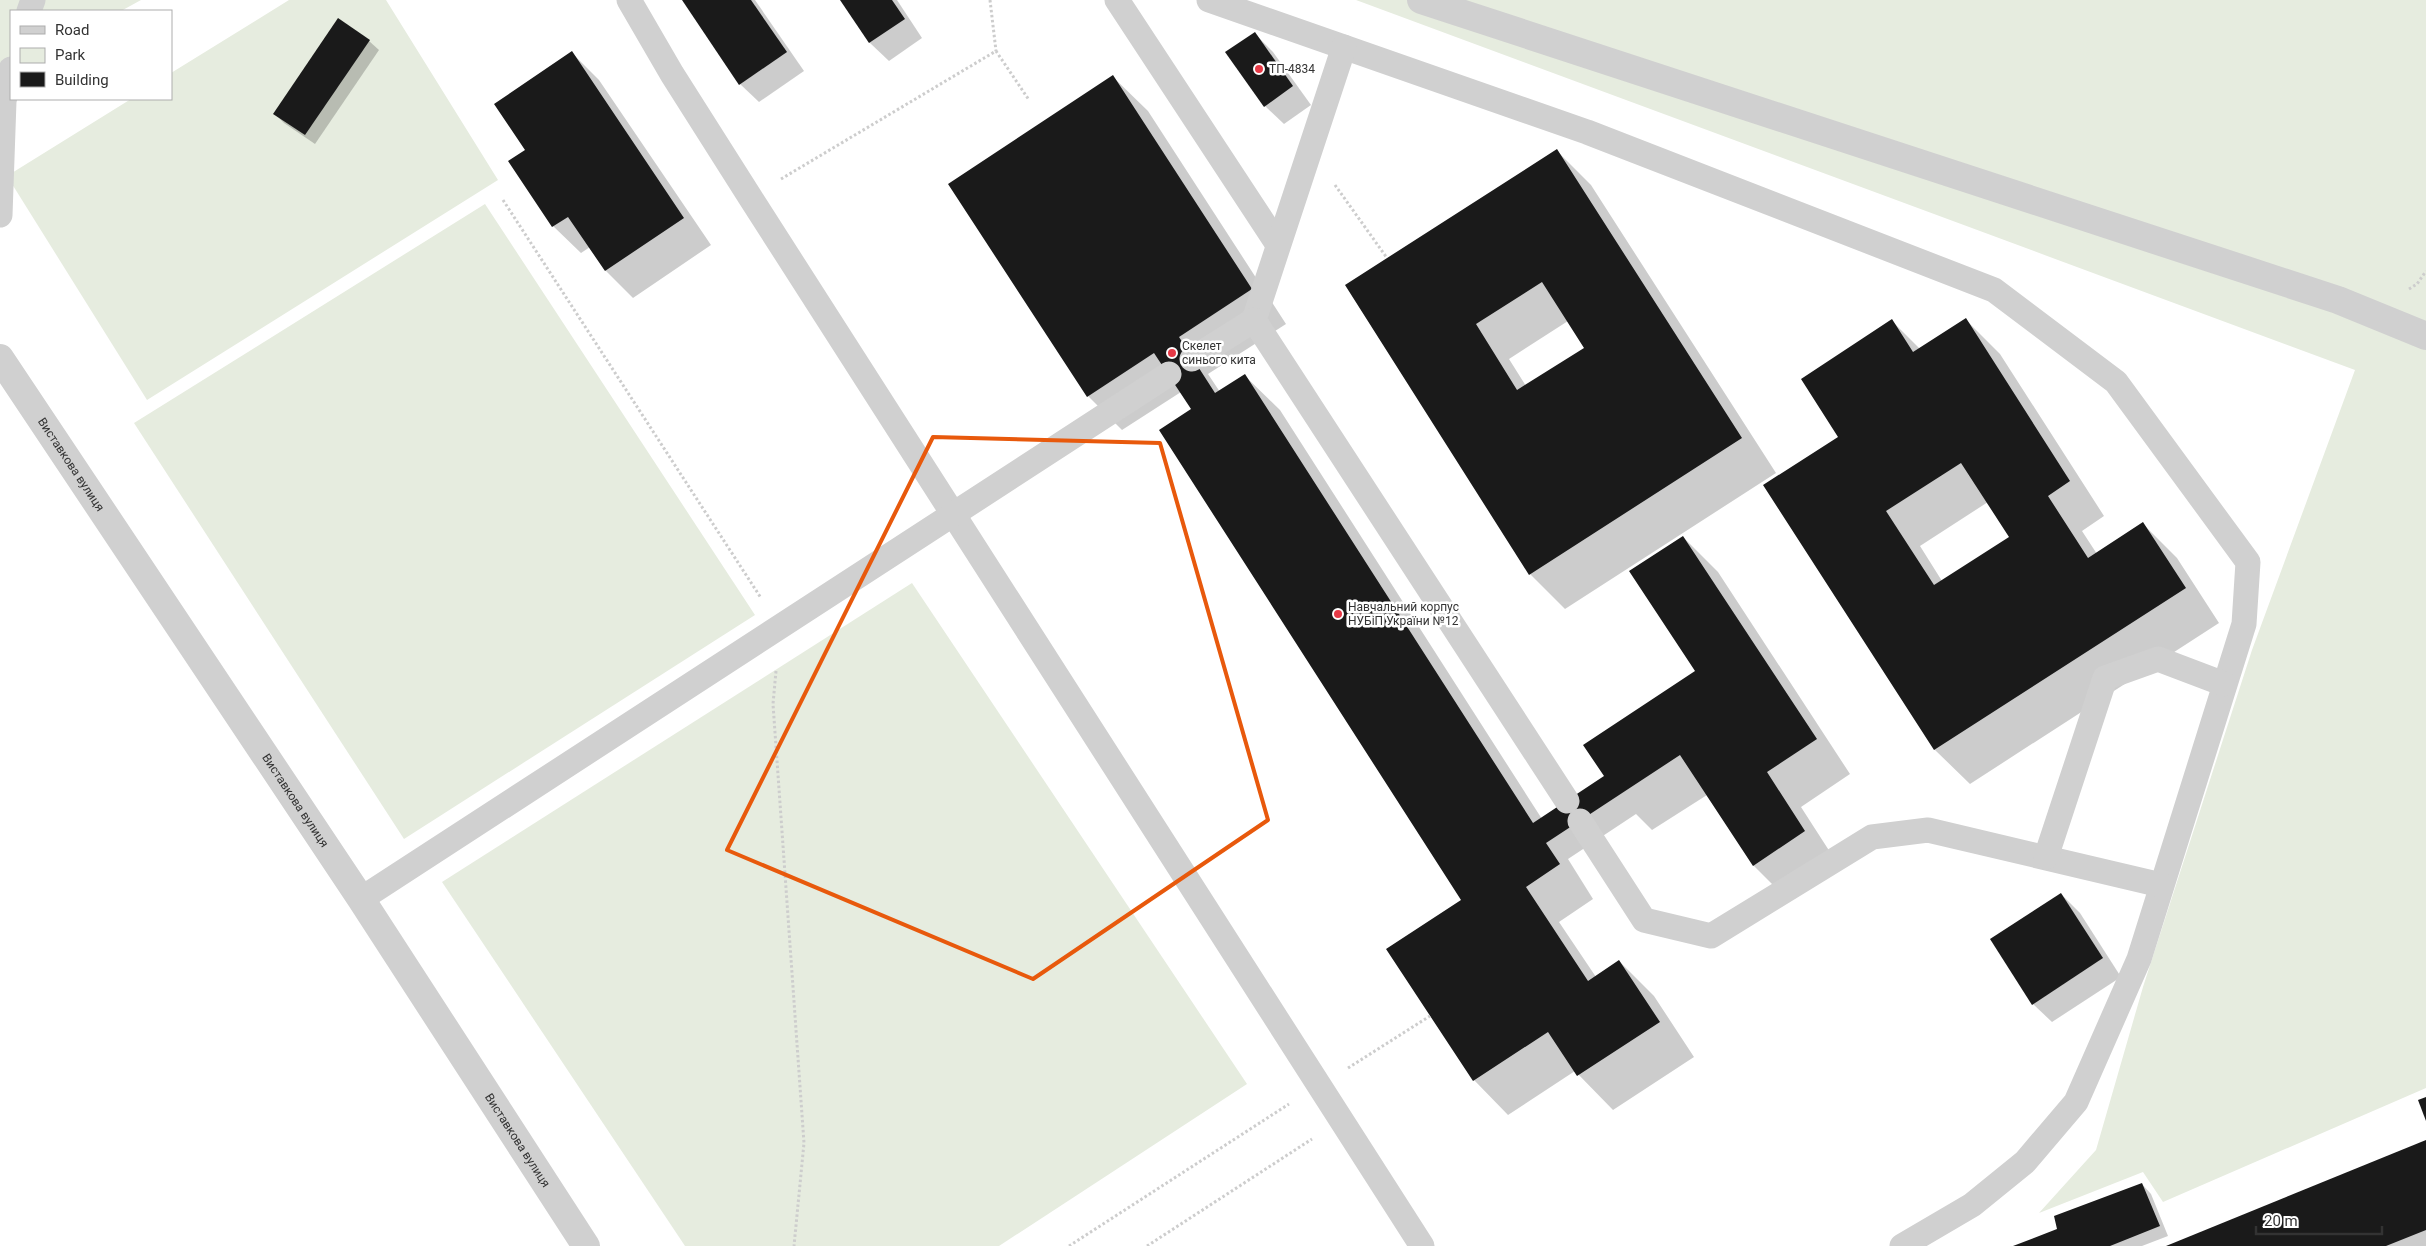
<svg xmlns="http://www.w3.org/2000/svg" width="2426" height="1246" font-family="Roboto,sans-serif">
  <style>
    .green { fill: #e6ecdf }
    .shadow { fill: #0003; fill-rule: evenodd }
    .building { fill: #1a1a1a; fill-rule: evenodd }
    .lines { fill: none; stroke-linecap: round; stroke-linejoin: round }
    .path { stroke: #cdcdcd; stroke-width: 3; stroke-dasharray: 2.5 2.5; stroke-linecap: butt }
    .lane { stroke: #d0d0d0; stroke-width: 25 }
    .street { stroke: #d0d0d0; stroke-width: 28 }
    .marked { fill: none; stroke: #e8590c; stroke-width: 4; stroke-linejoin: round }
    .poi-dot { fill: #e63946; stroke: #fff; stroke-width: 2 }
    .labels { text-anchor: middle; stroke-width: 5; stroke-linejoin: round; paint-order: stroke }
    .poi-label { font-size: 12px; fill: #333; stroke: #fff; text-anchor: start }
    .street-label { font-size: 12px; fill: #333; stroke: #fff }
  </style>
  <rect width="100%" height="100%" fill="#fff"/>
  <g class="green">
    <polygon points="0,0 141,0 121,11 11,11 11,75 0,82"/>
    <polygon points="289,0 386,0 498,180 147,400 7,176 131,99 171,99 171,73"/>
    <polygon points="1356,0 2426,0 2426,1088 2163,1202 2143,1172 2039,1213 2096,1150 2143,987 2252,650 2355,370"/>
    <polygon points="485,204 755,615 404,839 134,423"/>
    <polygon points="912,583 1247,1084 999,1246 685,1246 442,882"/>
  </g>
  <g class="shadow">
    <polygon points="683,0 755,0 804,71 759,102 740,84"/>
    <polygon points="841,0 897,0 922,38 889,61 870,43"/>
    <polygon points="1254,33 1273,52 1311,105 1284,124 1265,106"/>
    <polygon points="369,41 379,50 315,144 284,123 275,114"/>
    <polygon points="572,53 599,80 711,245 633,298 606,271 590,247 581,253 553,226 526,150"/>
    <polygon points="1113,77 1148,111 1286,324 1208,374 1220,392 1245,376 1280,410 1542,819 1605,777 1697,672 1683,537 1718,572 1850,774 1801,807 1839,866 1788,900 1754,866 1707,795 1652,830 1636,814 1568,859 1593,899 1559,922 1596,977 1619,961 1654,996 1694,1057 1613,1110 1575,1071 1508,1115 1474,1080 1463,900 1193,409 1181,392 1122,430 1088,396"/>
    <path d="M1557 151 1591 185 1776 473 1565 609 1530 574 1346 286ZM1568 321 1586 348 1526 386 1509 359Z"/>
    <path d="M1966 320 2000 354 2104 516 2082 531 2097 554 2143 524 2177 558 2219 623 1970 784 1935 750 1765 486 1840 437 1892 321 1920 349ZM1988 502 2011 537 1942 581 1920 546Z"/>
    <polygon points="2061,894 2080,913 2121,977 2052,1022 2033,1004"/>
    <polygon points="2426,1142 2426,1246 2169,1246"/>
    <polygon points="2142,1184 2151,1194 2168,1236 2142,1246 2016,1246 2059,1229"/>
  </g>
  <g class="building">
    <polygon points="682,0 751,0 787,52 739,85"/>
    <polygon points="840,0 892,0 905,19 869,43"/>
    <polygon points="338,18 370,40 305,135 273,114"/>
    <polygon points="1255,32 1293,86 1264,107 1225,52"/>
    <polygon points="572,51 684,218 605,271 568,217 552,227 508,161 525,150 494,104"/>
    <polygon points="1113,75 1252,289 1179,337 1215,393 1245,374 1533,823 1604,776 1583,745 1695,671 1629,571 1683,536 1817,739 1767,772 1805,831 1753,866 1680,755 1546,843 1560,864 1526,887 1588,981 1619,960 1660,1022 1577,1076 1548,1032 1473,1081 1386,949 1461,900 1159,430 1191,409 1154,353 1087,397 948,184"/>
    <path d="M1557 149 1742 438 1529 575 1345 285ZM1542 282 1584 348 1517 390 1476 324Z"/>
    <path d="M1966 318 2070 481 2048 496 2088 558 2143 522 2186 588 1934 750 1763 485 1838 437 1801 379 1892 319 1913 352ZM1961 463 2009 537 1934 585 1886 511Z"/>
    <polygon points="2061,893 2103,958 2032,1005 1990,939"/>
    <polygon points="2426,1097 2426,1121 2418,1100"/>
    <polygon points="2426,1140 2426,1230 2386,1246 2166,1246"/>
    <polygon points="2142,1183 2160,1226 2110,1246 2013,1246 2057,1229 2054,1216"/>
  </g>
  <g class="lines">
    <g class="path">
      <polyline points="990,0 996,51"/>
      <polyline points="781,179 996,51 1029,100"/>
      <polyline points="1335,185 1387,258"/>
      <polyline points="503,200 761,598"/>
      <polyline points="2409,289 2417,284 2426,271"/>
      <polyline points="776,671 773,704 804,1143 794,1246"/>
      <polyline points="1348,1068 1430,1016"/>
      <polyline points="1069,1246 1289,1104"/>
      <polyline points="1147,1246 1312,1139"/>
    </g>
    <g class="lane">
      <polyline points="629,0 672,74 750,197 1422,1246"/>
      <polyline points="1117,0 1278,245"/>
      <polyline points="1209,0 1587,132 1994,290 2116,382 2248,562 2244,624 2139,959 2076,1102 2025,1162 1972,1205 1902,1246"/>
      <polyline points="29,11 33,0"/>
      <polyline points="0,215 4,101 11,69"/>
      <polyline points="1254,320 1344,47"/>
      <polyline points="1192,359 1254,320 1567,801"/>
      <polyline points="1580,821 1644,920 1711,936 1872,837 1928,830 2161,885"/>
      <polyline points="2046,857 2105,678 2158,659 2224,684"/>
      <polyline points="361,899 1169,374"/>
    </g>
    <g class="street">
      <polyline points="1421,0 2338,300 2426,336"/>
      <path id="s1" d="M0 358 361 899 586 1246"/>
    </g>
  </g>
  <path class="marked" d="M933 437 1160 443 1268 820 1033 979 727 850Z"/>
  <g class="poi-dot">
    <circle cx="1259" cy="69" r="5"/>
    <circle cx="1172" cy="353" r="5"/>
    <circle cx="1338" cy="614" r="5"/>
  </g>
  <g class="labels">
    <g class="poi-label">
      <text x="1269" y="73">ТП-4834</text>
      <text x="1182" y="350">Скелет<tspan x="1182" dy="14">синього кита</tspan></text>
      <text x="1348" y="611">Навчальний корпус<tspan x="1348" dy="14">НУБіП України №12</tspan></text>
    </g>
    <g class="street-label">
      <text dy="4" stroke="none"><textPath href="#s1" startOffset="128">Виставкова вулиця</textPath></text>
      <text dy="4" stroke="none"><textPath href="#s1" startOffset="532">Виставкова вулиця</textPath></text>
      <text dy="4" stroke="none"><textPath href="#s1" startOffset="938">Виставкова вулиця</textPath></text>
    </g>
  </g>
  <rect x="10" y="10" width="162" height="90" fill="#ffffff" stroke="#adadad"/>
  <rect x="20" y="26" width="25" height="8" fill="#d0d0d0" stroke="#adadad"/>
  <text x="55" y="35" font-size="15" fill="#333333">Road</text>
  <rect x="20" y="48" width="25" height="15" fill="#e6ecdf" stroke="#adadad"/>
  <text x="55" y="60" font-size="15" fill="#333333">Park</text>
  <rect x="20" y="72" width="25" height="15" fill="#1a1a1a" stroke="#adadad"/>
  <text x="55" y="85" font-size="15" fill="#333333">Building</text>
  <path d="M2256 1226v8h126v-8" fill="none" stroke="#333333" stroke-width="2.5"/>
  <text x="2264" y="1226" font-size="15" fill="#333333" stroke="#ffffff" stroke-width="4" paint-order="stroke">20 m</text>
</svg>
